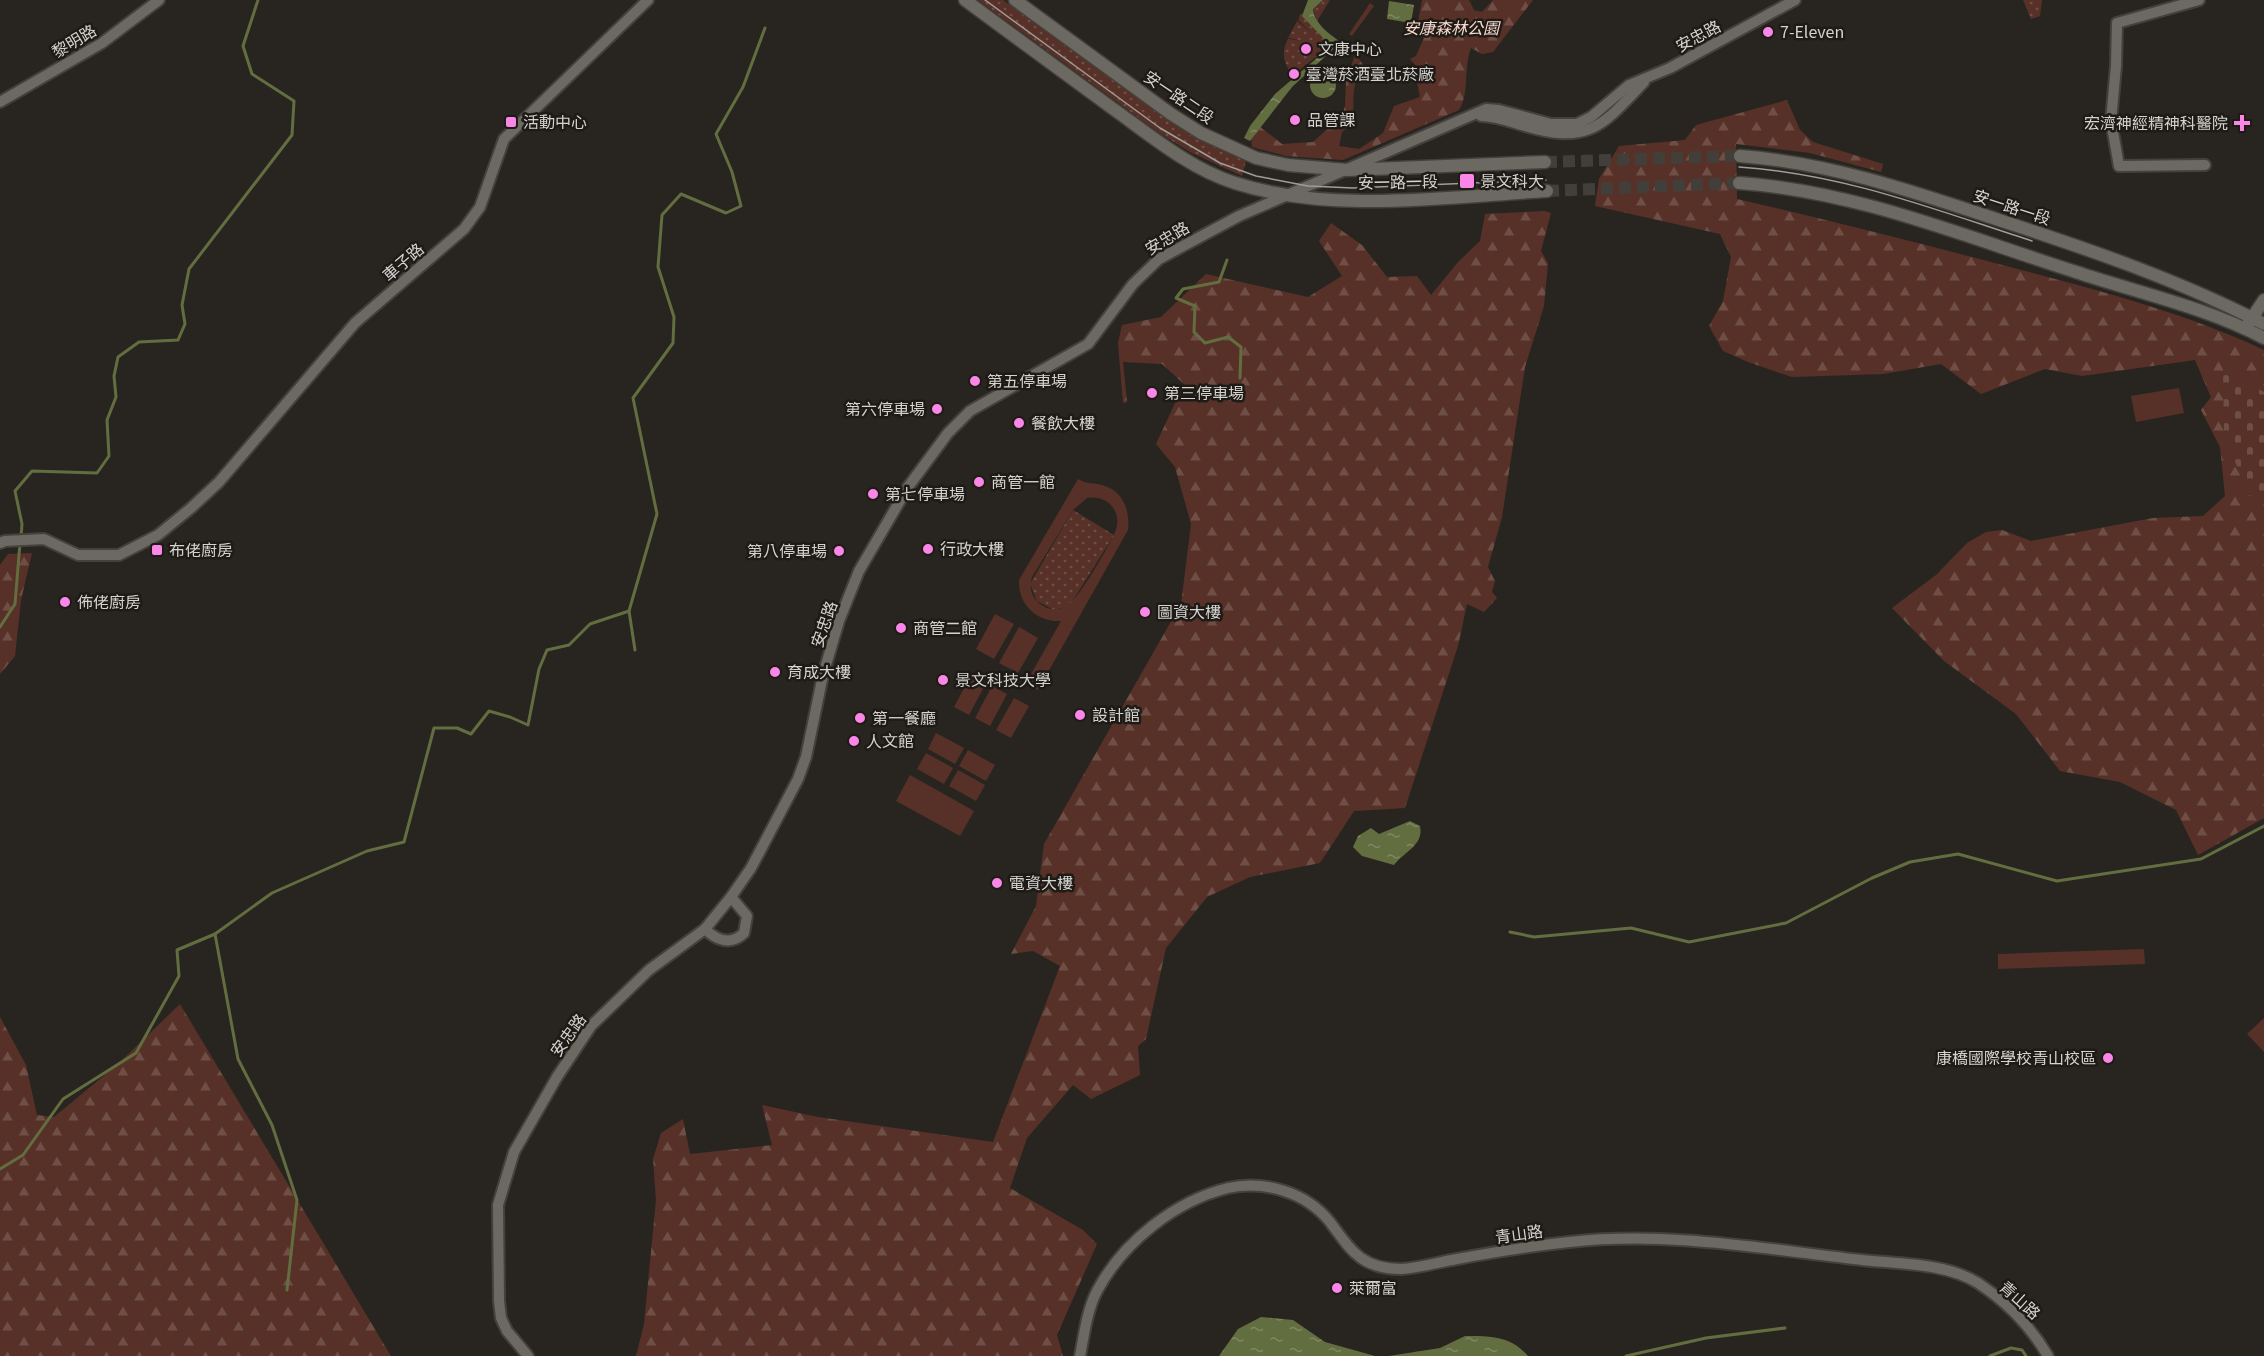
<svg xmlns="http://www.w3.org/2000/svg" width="2264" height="1356" font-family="Georgia,'Noto Sans TC',serif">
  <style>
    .grass { fill: url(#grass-dots) }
    .forest { fill: url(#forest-firs) }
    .cemetery { fill: url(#cemetery-stones) }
    .garden { fill: #573127; fill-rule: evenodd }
    .water { fill: url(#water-ripples) }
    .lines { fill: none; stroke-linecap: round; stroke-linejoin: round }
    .stream { stroke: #626e3f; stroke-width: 3 }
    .tertiary-tunnel { stroke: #423f3a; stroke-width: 12; stroke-dasharray: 12 6; stroke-linecap: butt }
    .minor-casing { stroke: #44413d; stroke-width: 14 }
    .tertiary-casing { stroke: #44413d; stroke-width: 15 }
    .minor { stroke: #6c6963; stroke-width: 10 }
    .tertiary { stroke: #6c6963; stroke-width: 12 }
    .tram { stroke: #9f9d99; stroke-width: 1.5 }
    .poi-dot { fill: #fa87e7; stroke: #1e1b17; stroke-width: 2 }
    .labels { text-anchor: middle; stroke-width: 5; stroke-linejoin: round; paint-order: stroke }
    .park-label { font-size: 16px; font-style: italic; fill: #fad8ce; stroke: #1e1b17 }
    .poi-label { font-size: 16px; fill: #d5d3d0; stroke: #1e1b17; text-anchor: start }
    .street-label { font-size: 16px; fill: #d5d3d0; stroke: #1e1b17 }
  </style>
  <defs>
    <pattern id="grass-dots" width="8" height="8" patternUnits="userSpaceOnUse" patternTransform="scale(1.5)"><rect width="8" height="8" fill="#573127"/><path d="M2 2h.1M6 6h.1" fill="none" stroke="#6e4e45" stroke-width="1.8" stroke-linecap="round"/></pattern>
    <pattern id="forest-firs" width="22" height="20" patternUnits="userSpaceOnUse" patternTransform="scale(1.5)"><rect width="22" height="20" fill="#573127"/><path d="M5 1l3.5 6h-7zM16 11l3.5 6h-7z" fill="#6e4e45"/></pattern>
    <pattern id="cemetery-stones" width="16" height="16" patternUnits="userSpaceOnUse" patternTransform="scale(1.5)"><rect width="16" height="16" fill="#573127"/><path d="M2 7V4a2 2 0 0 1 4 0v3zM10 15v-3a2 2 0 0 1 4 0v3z" fill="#6e4e45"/></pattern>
    <pattern id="water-ripples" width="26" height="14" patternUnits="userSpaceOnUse" patternTransform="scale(1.5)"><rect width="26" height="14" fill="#626e3f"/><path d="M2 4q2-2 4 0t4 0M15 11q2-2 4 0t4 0" fill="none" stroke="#7f8863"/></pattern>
  </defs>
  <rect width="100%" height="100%" fill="#282520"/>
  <g class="grass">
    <polygon points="978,0 1003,0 1167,119 1198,139 1246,161 1242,176 1190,152 1158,132"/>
    <polygon points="1323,0 1330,0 1317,21 1313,9"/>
    <polygon points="2023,0 2042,0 2040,16 2031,19"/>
    <path d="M1301 13 1331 45 1292 76C1285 63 1280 54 1288 39L1304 41 1288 38 1297 21 1313 34 1298 20Z"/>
    <polygon points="1073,510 1114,535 1072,602 1066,607 1054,610 1037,601 1030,584"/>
  </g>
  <g class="forest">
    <path d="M1422 0H1469L1474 10 1482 12 1493 0H1533L1493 52 1482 54 1471 48C1463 68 1470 93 1459 110L1343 160 1286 156 1252 147 1251 137 1259 126 1282 144 1313 142 1341 117 1345 106 1346 81 1355 55 1365 66C1348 88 1356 99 1352 123L1342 132 1339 146 1359 149 1383 133 1394 106 1420 97 1417 82 1421 72 1410 59 1416 56 1424 38 1416 33Z"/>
    <path d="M1787 100 1800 130 1813 142 1883 164 1881 172 1810 153 1736 144 1737 199C1829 220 1919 243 2010 267 2097 290 2183 312 2264 350V818L2198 855 2176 810 2120 782 2060 771 2016 714 1944 661 1892 608 1936 575 1967 543 1986 532 2002 530 2031 541 2153 518 2203 516 2225 496 2220 447 2201 410 2211 397 2195 360 2082 376 2045 369 1981 394 1941 364 1883 374 1792 377 1748 362 1723 351 1709 326 1723 301 1731 257 1720 234 1595 206 1599 179 1619 146 1685 140 1696 125Z"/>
    <polygon points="1545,211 1551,213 1541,251 1548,263 1544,306 1525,367 1502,517 1488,567 1495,581 1492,592 1497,598 1484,612 1467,604 1458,646 1405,808 1354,811 1320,863 1250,877 1207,897 1166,948 1146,1039 1138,1046 1140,1075 1091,1099 1073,1085 1027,1138 1010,1188 1083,1230 1097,1244 1057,1335 1063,1356 636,1356 644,1324 656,1200 653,1159 661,1133 683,1119 690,1154 772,1145 762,1105 818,1117 993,1142 1060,966 1033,951 1011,954 1036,906 1044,844 1181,604 1191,524 1175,467 1156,444 1184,384 1162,364 1123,362 1127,402 1123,403 1118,343 1122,325 1161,317 1206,274 1308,297 1342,276 1319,241 1331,223 1362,245 1387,277 1417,276 1431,295 1459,261 1480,241 1485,214"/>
    <polygon points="32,553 21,600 15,656 0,674 0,565 8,554"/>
    <polygon points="180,1004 391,1356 0,1356 0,1017 26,1065 37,1115 54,1117 118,1064"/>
  </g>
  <polygon class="cemetery" points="2223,369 2264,392 2264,491 2249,496 2224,434"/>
  <g class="garden">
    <polygon points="1370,3 1374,6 1352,36 1349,34"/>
    <polygon points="2179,388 2184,413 2136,422 2131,396"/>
    <path d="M1078 479C1088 485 1094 482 1105 486 1124 492 1130 512 1128 530L1038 690 1026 683 1061 621C1037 622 1018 605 1019 580ZM1087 498C1107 495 1122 510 1116 530 1110 544 1080 597 1068 605 1059 612 1046 610 1038 602 1031 595 1029 587 1032 577L1073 510Z"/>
    <polygon points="995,614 1014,624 994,659 976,649"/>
    <polygon points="1019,627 1038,638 1018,673 999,663"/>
    <polygon points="971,675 986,683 969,715 954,707"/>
    <polygon points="992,686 1007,694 990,726 975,718"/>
    <polygon points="1014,698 1029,706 1011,738 996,730"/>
    <polygon points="936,733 964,748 955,764 928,749"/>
    <polygon points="968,750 995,765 986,781 959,766"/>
    <polygon points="926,753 953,768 944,784 917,769"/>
    <polygon points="958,770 985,785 976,801 949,786"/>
    <polygon points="910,775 974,811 960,836 896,801"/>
    <polygon points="2144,949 2145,964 1998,969 1998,954"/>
    <polygon points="2264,1018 2264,1052 2247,1034"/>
  </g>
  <g class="water">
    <path d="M1308 0H1323L1313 9C1314 23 1330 35 1341 42L1292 87 1250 141 1244 138 1250 126 1275 94 1331 46 1302 16Z"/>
    <polygon points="1389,1 1414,5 1411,23 1387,19"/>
    <circle cx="1323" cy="85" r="13"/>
    <path d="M1410 821 1420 826C1424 845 1405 851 1394 865L1362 856 1353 847 1358 836 1371 828 1379 834Z"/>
    <polygon points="1261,1317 1293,1320 1325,1342 1375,1356 1219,1356 1238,1329"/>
    <path d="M1465 1336C1491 1336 1511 1336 1528 1356H1389L1440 1348Z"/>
  </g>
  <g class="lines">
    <g class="stream">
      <polyline points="1227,260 1219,282 1183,289 1176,298 1195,306 1194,332 1205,343 1228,337 1241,347 1240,378"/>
      <polyline points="21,537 22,524 15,491 32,471 97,473 109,456 107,420 116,397 114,376 118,357 139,342 178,340 185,324 182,305 189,269 292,135 294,101 252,74 243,46 258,0"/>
      <polyline points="629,611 635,650"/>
      <polyline points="0,627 15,604 20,543"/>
      <polyline points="1510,932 1534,937 1631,928 1689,942 1786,923 1872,878 1910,862 1958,854 2057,881 2201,859 2264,826"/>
      <polyline points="215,934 238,1059 272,1125 297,1200 287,1290"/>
      <polyline points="0,1169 23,1155 63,1099 136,1053 179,976 177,950 215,934 272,893 367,851 404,842 434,728 457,728 471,734 489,711 510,717 528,725 539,669 547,650 569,645 590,624 629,611 657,514 633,398 673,343 674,317 658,267 662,215 681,194 726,213 741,206 732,172 716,134 743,87 765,28"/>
      <polyline points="1626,1356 1706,1338 1785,1328"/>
      <polyline points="1990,1356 2011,1348 2022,1350 2026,1356"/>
    </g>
    <g class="tertiary-tunnel">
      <polyline points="1545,162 1740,156"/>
      <polyline points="1547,191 1739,183"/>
    </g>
    <defs>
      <g id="minor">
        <polyline points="2199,0 2117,23 2116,66 2111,121 2119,166 2205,165"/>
        <polyline points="0,102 102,43 159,0"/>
        <path d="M1481 116C1496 116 1511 122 1525 126 1589 145 1602 126 1644 82"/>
        <polyline points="0,543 5,541 44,539 78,555 119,555 158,535 191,508 219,482 355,323 464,229 480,207 504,139 648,0"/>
        <path d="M705 929C716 940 731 946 744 933L747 916 731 897"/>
        <polyline points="528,1356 507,1331 501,1318 499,1301 498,1205 514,1152 557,1077 591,1026 649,970 705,929 731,897 751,868 798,779 806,757 823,675 839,621 859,571 908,487 948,433 970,411 1088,344 1133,284 1159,259 1239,216 1486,109 1499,110 1551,124 1577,124 1591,117 1629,85 1670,68 1795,0"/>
        <path d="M1080 1356C1084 1335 1087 1310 1097 1291 1123 1242 1175 1201 1228 1188 1264 1180 1306 1192 1330 1222 1351 1250 1361 1269 1401 1269 1419 1268 1439 1262 1457 1259 1494 1252 1532 1246 1569 1242 1668 1231 1765 1249 1862 1260 1899 1264 1946 1263 1978 1283 2007 1302 2031 1327 2048 1356"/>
      </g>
      <g id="tertiary">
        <path d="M965 0C1014 36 1063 72 1112 108 1150 135 1190 169 1235 183 1332 214 1448 197 1547 191"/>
        <polyline points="1015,0 1171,114 1201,133 1256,158 1288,165 1347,170 1545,162"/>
        <path d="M1740 156C1830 163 1912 191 1996 219 2088 249 2179 280 2264 324"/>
        <path d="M1739 183C1856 191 1966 237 2076 272 2139 293 2205 307 2264 338"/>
        <polyline points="2248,324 2264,300"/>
      </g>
    </defs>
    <use href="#minor" class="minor-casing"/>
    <use href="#tertiary" class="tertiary-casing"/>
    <use href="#minor" class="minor"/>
    <use href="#tertiary" class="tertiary"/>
    <g class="tram">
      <polyline points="985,0 1160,128 1220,163 1256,176 1308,186 1353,188 1546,180"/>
      <path d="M1739 167C1844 174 1933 209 2032 241"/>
    </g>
  </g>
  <g class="poi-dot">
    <circle cx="1768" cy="32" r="6"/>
    <circle cx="1306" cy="49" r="6"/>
    <circle cx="1294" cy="74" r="6"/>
    <circle cx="1295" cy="120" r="6"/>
    <rect x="505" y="116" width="12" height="12" rx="3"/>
    <path d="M2239 114h6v6h6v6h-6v6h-6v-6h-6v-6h6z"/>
    <rect x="1459" y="173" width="16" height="16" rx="3"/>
    <circle cx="975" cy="381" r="6"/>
    <circle cx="1152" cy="393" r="6"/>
    <circle cx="937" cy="409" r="6"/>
    <circle cx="1019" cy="423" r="6"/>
    <circle cx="979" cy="482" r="6"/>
    <circle cx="873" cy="494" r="6"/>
    <circle cx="928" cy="549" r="6"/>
    <rect x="151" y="544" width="12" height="12" rx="3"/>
    <circle cx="839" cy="551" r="6"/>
    <circle cx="65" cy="602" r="6"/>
    <circle cx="1145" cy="612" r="6"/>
    <circle cx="901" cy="628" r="6"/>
    <circle cx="775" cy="672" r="6"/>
    <circle cx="943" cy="680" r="6"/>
    <circle cx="1080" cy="715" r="6"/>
    <circle cx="860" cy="718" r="6"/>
    <circle cx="854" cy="741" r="6"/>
    <circle cx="997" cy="883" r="6"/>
    <circle cx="2108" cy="1058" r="6"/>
    <circle cx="1337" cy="1288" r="6"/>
  </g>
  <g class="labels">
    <g class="park-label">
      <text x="1451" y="34">安康森林公園</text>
    </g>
    <g class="poi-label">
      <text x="1780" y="38">7-Eleven</text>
      <text x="1318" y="55">文康中心</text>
      <text x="1306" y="80">臺灣菸酒臺北菸廠</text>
      <text x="1307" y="126">品管課</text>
      <text x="523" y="128">活動中心</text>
      <text x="2228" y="129" text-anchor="end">宏濟神經精神科醫院</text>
      <text x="1480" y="187">景文科大</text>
      <text x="987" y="387">第五停車場</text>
      <text x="1164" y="399">第三停車場</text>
      <text x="925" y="415" text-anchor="end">第六停車場</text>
      <text x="1031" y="429">餐飲大樓</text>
      <text x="991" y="488">商管一館</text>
      <text x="885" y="500">第七停車場</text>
      <text x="940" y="555">行政大樓</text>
      <text x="169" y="556">布佬廚房</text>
      <text x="827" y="557" text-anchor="end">第八停車場</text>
      <text x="77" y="608">佈佬廚房</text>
      <text x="1157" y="618">圖資大樓</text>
      <text x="913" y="634">商管二館</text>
      <text x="787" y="678">育成大樓</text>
      <text x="955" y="686">景文科技大學</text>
      <text x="1092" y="721">設計館</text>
      <text x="872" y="724">第一餐廳</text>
      <text x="866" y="747">人文館</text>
      <text x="1009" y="889">電資大樓</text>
      <text x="2096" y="1064" text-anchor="end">康橋國際學校青山校區</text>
      <text x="1349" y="1294">萊爾富</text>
    </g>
    <g class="street-label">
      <text transform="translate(1698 36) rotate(-28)" y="6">安忠路</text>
      <text transform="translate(74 41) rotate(-31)" y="6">黎明路</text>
      <text transform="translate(1179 97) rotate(34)" y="6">安一路二段</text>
      <text transform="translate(1398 182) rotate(-1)" y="6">安一路一段</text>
      <text transform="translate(2012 207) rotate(18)" y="6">安一路一段</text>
      <text transform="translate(1167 238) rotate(-31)" y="6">安忠路</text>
      <text transform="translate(403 262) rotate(-41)" y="6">車子路</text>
      <text transform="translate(824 624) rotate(-71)" y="6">安忠路</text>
      <text transform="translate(568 1035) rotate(-54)" y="6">安忠路</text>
      <text transform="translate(1519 1234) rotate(-8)" y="6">青山路</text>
      <text transform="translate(2020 1300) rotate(42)" y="6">青山路</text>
    </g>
  </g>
</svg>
